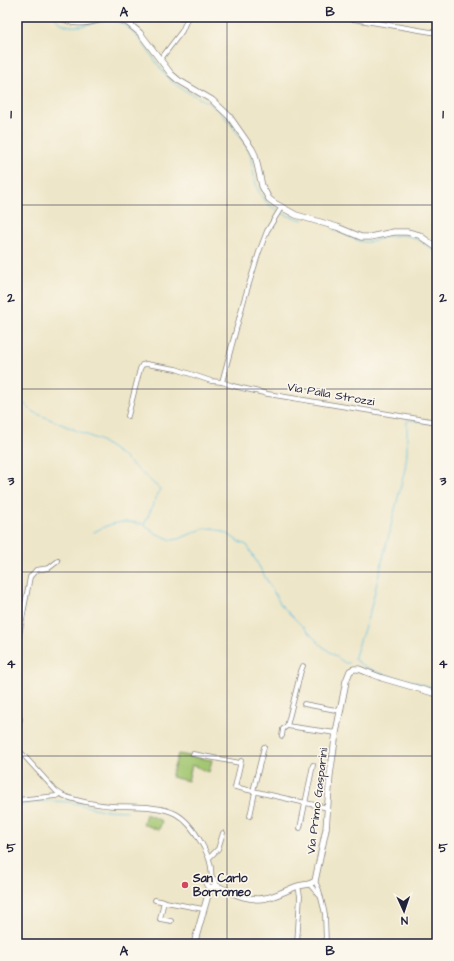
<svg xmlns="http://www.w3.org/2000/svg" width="454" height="961" font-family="'Architects Daughter',sans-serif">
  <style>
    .green { fill: #a2c670; stroke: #627456 }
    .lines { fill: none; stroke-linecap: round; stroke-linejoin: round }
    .stream { stroke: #66c4e4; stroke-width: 1 }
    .street-casing { stroke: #888482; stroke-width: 5.5 }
    .secondary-casing { stroke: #888482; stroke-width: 7 }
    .street { stroke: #fff; stroke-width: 4 }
    .secondary { stroke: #fff; stroke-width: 5.5 }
    .grid { fill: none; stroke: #22223b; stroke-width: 1; stroke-opacity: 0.55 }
    .poi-dot { fill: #d1495b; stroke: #fbf7ec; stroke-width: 1.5 }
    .labels { text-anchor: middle; stroke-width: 3.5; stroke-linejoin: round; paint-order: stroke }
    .street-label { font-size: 12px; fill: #22223b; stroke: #fbf7ec }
    .poi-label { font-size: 12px; font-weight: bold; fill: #22223b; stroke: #fbf7ec; text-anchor: start }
    .neatline { fill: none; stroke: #22223b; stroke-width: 1.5 }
    .grid-label { font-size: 13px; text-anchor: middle; font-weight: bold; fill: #22223b }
  </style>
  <rect width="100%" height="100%" fill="#fbf7ec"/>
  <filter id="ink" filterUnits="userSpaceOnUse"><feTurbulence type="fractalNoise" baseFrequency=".025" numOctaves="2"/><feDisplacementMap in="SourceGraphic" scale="8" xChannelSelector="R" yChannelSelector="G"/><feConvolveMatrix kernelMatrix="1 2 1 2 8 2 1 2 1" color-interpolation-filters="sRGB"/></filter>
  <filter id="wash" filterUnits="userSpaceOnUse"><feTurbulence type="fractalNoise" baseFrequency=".012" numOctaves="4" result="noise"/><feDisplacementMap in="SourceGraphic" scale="16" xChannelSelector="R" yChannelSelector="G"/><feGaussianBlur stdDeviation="0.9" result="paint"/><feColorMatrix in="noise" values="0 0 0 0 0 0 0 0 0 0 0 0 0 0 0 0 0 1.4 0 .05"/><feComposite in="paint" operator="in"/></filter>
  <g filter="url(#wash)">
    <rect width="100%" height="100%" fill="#eee6c8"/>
    <g class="green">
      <polygon points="178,754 212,760 209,772 192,765 188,781 171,777"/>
      <polygon points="146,814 162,821 159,830 143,824"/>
    </g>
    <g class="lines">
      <g class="stream">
        <path d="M54 17C73 39 99 14 120 23 139 31 156 65 170 80 184 93 205 98 219 111 229 121 244 140 250 153 251 156 251 161 252 165 256 185 257 199 277 210"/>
        <polyline points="280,212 286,215 303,220"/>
        <path d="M333 229C344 233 357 243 368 242 374 242 380 238 386 237 412 232 419 239 437 254"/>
        <polyline points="17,396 33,412 101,441 121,455 160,489 144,525 155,533 172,540 179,539 202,529 213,528 228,534 239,542 247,545 281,605 322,646 345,663 349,663"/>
        <path d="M437 424 410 420 407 421V452L405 469 370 611 354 659C370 674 399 677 419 683 425 685 431 688 437 690"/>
        <path d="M94 532C112 522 122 520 143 524"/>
        <polyline points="17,806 40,801 54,801 69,802 103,810 127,811"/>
      </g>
    </g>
  </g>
  <g filter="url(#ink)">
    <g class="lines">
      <defs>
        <g id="street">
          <path d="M59 17C74 27 92 24 107 17"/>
          <polyline points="341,17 437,33"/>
          <polyline points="160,60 182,31 188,17"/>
          <polyline points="222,382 244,300 259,252 267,231 281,208"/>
          <polyline points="128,416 140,369 142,365 146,364 176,369 211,381 222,382 233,386 268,394 437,422"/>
          <polyline points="17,646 30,577 36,570 49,568 58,561"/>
          <polyline points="304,704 341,711"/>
          <polyline points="17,713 20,719 17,734"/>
          <polyline points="287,726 301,671 303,666"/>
          <polyline points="287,726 336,733"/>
          <polyline points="282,736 283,729 287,726"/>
          <path d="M17 748 56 791 62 795C75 801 98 805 113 806 131 807 160 805 176 814 187 820 196 833 202 844 208 855 213 866 211 879"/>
          <polyline points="193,754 240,763"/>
          <polyline points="241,761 235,787 328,808"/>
          <polyline points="253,791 264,747"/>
          <polyline points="17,800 56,796 59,794"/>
          <polyline points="250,816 255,792"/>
          <polyline points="300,828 313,765"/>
          <polyline points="209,858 218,849 223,833"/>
          <polyline points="315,881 319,890 325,914 326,944"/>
          <polyline points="309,884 320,896"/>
          <polyline points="155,900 203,909"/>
          <polyline points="164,901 160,919 171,921"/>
          <polyline points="297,944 300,896 298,886"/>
        </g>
        <g id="secondary">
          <polyline points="116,17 128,23 140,33 171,74 178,80 212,100 229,116 252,149 255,155 262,186 269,199 276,204 296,215 337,227 361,237 370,237 394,232 407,232 419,235 437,248"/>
          <circle cx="211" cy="883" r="4.5"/>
          <path d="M215 885C231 892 247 902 266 898 276 896 285 891 295 887 302 884 309 886 315 881L326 829 330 775 336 733 346 681 350 671 354 669H359L382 678 437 694"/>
          <polyline points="194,944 210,888"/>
        </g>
      </defs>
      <use href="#street" class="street-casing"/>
      <use href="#secondary" class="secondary-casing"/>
      <use href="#street" class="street"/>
      <use href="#secondary" class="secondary"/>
    </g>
  </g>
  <path class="grid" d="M227 17V944M17 205H437M17 389H437M17 572H437M17 756H437"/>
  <circle class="poi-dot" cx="185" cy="885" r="4"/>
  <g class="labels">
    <g class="street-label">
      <text transform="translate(331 394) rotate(10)" y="4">Via Palla Strozzi</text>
      <text transform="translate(317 801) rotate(-83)" y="4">Via Primo Gasparini</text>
    </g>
    <g class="poi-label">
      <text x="193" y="882">San Carlo<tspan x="193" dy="14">Borromeo</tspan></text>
    </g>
  </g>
  <rect width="454" height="961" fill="none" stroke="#fbf7ec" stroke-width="44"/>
  <g transform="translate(404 911) rotate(177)" stroke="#fbf7ec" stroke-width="3" paint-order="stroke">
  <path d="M0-3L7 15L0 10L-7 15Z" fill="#22223b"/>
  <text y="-6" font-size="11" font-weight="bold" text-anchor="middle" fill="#22223b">N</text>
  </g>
  <rect x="22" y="22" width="410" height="917" class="neatline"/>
  <g class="grid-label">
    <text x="124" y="16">A</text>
    <text x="330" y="16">B</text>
    <text x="11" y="118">1</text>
    <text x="443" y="118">1</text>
    <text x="11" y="302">2</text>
    <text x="443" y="302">2</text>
    <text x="11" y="485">3</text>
    <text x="443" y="485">3</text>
    <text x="11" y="668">4</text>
    <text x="443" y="668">4</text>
    <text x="11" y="852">5</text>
    <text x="443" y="852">5</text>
    <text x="124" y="955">A</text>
    <text x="330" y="955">B</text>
  </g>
</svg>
